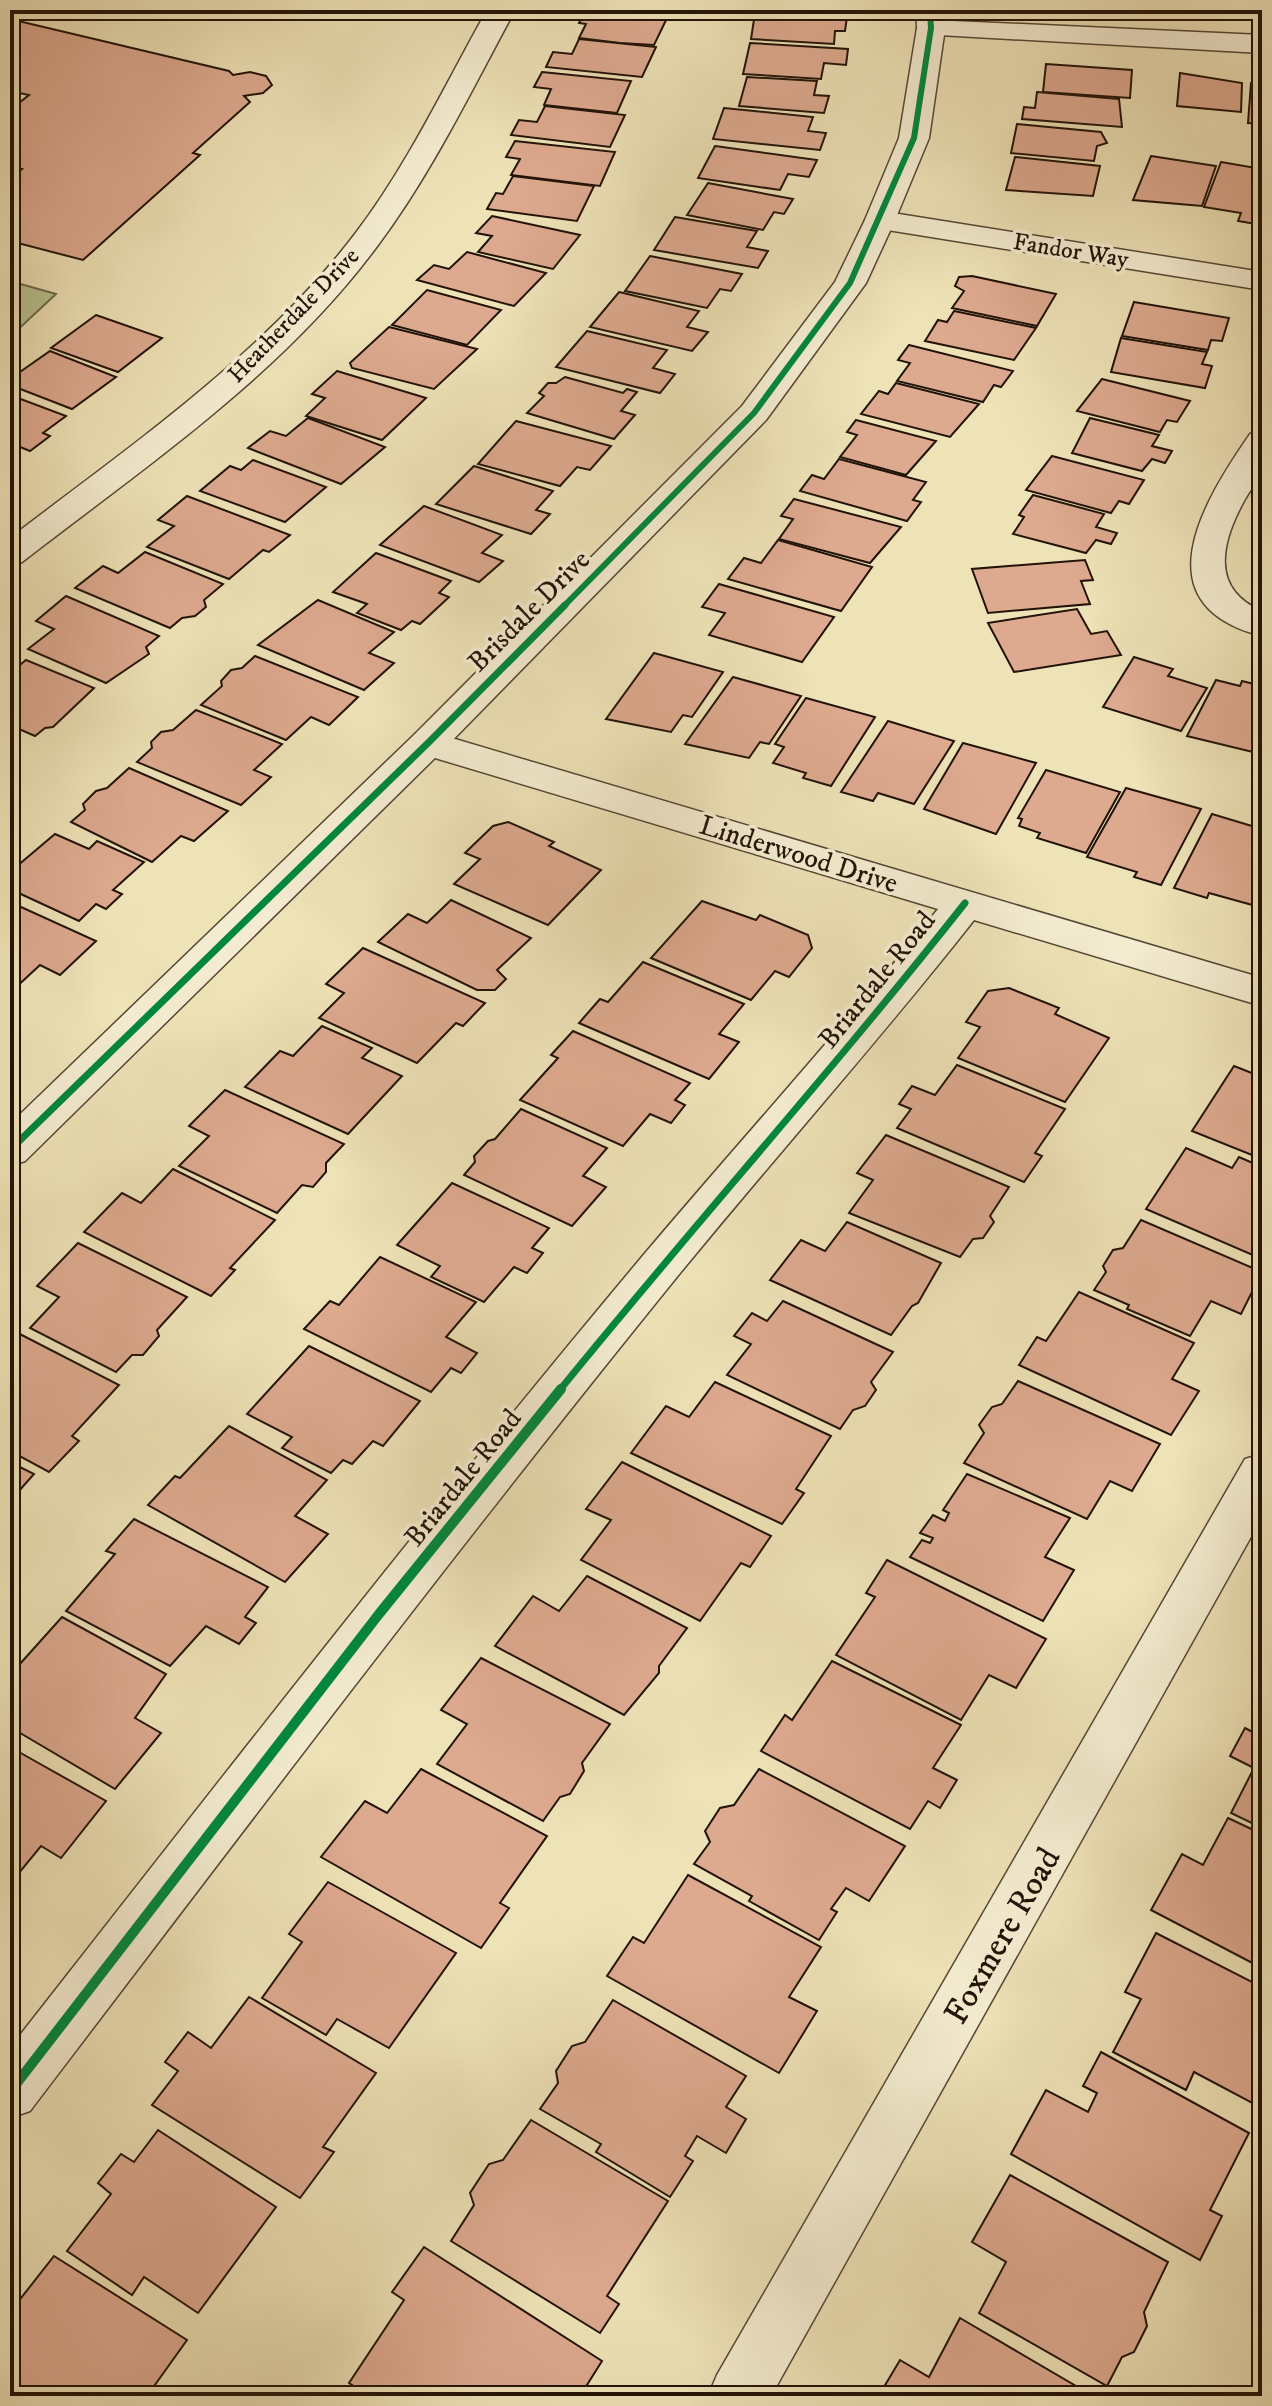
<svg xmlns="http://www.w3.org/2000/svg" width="1272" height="2406" font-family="'IM FELL DW Pica',serif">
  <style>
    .green { fill: #b8c38f; stroke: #6d6b4c; stroke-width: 2 }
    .building { fill: #dda98f; stroke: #221308; stroke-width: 2 }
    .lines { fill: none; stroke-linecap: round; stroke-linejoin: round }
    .minor-casing { stroke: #554734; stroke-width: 3 }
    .tertiary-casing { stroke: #554734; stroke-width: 3 }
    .minor { fill: #f4ecd0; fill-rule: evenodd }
    .tertiary { fill: #f4ecd0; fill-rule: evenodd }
    .cycleway-far2-casing { stroke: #f4ecd0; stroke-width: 10 }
    .cycleway-far1-casing { stroke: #f4ecd0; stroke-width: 12 }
    .cycleway-casing { stroke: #f4ecd0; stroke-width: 15 }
    .cycleway-far2 { stroke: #00873e; stroke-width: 6 }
    .cycleway-far1 { stroke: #00873e; stroke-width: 7 }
    .cycleway { stroke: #00873e; stroke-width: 10 }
    .labels { text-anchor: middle; stroke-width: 7; stroke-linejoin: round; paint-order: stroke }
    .far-street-label { font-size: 24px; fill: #221308; stroke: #f4ecd0 }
    .street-label { font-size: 28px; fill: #221308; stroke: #f4ecd0 }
    .near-street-label { font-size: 34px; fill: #221308; stroke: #f4ecd0 }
  </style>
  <rect width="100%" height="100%" fill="#eee2b7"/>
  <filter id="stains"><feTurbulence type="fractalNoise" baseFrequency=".0025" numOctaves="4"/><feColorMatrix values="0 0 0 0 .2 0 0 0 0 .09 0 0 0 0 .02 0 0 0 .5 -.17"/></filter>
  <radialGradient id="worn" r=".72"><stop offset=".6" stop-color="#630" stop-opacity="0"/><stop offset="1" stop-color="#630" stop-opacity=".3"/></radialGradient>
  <polygon class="green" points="10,281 56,294 10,337"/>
  <g class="building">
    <polygon points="586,10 605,10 668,16 654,45 620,43 579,38 586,24 579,23"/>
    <polygon points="755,13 847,17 845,31 835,31 834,44 751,39"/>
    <polygon points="10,19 229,71 233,75 250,72 266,76 272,85 263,93 244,96 250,102 193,153 200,155 83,260 10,241 10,179 22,169 10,166 10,110 29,95 10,91"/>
    <polygon points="579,39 656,47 642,77 546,67 553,52 572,54"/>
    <polygon points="750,43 848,49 846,65 824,63 821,79 743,74"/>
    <polygon points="1046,64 1132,70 1130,98 1043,92"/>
    <polygon points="542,72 631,81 617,113 544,105 551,89 534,87"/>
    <polygon points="1180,73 1242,83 1241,112 1177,106"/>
    <polygon points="747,77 817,81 814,95 829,96 824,113 739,106"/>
    <polygon points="1251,83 1262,84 1262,124 1248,123"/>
    <polygon points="1037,92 1119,99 1122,127 1022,119 1024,107 1035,108"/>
    <polygon points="545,106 625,115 610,147 511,135 519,120 537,122"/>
    <polygon points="724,108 813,117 808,131 826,133 820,150 713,139"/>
    <polygon points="1017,124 1101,132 1107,143 1097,146 1094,161 1011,153"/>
    <polygon points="515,141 615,152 600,186 511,175 520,159 506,157"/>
    <polygon points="715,146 817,160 809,177 788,174 780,190 698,178"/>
    <polygon points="1151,156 1216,166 1202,206 1133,200"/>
    <polygon points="1015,157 1100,166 1093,196 1006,190"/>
    <polygon points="1221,162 1262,169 1262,225 1238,221 1241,213 1204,207"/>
    <polygon points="513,176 594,186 577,221 487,209 496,193 503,194"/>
    <polygon points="708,183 793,199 784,214 774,212 763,230 687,215"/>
    <polygon points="492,216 580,235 553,269 478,252 492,236 476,233"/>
    <polygon points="675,217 757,231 747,247 768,251 758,268 654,250"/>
    <polygon points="467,252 546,273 514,306 417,280 434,265 449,269"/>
    <polygon points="650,256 742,274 731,291 720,289 707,308 625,291"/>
    <polygon points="972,276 1056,294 1037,326 952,308 964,291 955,286 959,277"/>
    <polygon points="427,290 501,310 467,345 392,325"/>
    <polygon points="619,292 699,311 687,327 708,332 692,351 590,327"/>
    <polygon points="1134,302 1229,318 1222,341 1211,340 1208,350 1122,336"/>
    <polygon points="954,311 1036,328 1014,360 925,341 938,320 947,322"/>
    <polygon points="96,315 162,338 118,372 51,348"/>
    <polygon points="389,327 477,349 434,389 352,368 350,363"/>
    <polygon points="587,331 667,350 653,368 675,374 660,393 556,367"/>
    <polygon points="1121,338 1207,352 1202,364 1212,366 1205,388 1111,372"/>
    <polygon points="909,345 1013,371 1001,387 994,385 983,402 897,381 910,363 898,360"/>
    <polygon points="50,351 116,377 72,409 10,385 10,379"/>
    <polygon points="337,371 426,398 382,440 306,416 325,398 312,394"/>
    <polygon points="565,377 623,393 627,389 637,392 621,411 635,415 614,439 527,413 544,396 539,393 548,383 556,383"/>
    <polygon points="1102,379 1190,401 1177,422 1167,420 1160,432 1077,411"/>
    <polygon points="896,383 979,404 950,437 861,414 879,391 888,394"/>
    <polygon points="10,395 66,416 43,433 50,436 30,451 10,443"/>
    <polygon points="308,418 385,447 341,484 248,448 270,431 286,436"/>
    <polygon points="1090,418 1159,435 1152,446 1172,451 1165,463 1152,459 1142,471 1072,453"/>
    <polygon points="856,420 936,441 906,475 840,457 857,435 847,432"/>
    <polygon points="516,421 611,446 590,470 577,467 560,486 478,464"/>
    <polygon points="1052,456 1144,480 1129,504 1119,501 1111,513 1026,490"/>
    <polygon points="839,459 926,482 913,500 921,502 907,521 800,491 812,475 824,479"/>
    <polygon points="253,460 326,487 285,522 200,491 230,466 241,470"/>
    <polygon points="474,466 553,491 536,510 550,514 531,534 436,504"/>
    <polygon points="1033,495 1104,514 1096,527 1117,533 1111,544 1096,540 1086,553 1013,534 1024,517 1019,515"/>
    <polygon points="187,496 290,535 269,552 263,550 229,579 147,547 174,526 158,520"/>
    <polygon points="794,499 901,527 870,563 779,539 793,519 781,516"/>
    <polygon points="424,506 502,535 482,553 503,561 479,582 380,545"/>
    <polygon points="778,540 872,567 841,611 728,579 744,558 761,563"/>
    <polygon points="145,552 223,584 204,600 206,607 195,616 182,618 170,628 75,588 103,566 118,573"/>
    <polygon points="376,553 451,581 439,593 449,597 420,624 412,621 401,630 357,613 367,604 333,592"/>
    <polygon points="1085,560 1093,580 1081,581 1090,604 988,613 972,569"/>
    <polygon points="719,584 834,617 802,662 709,635 725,613 702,607"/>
    <polygon points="66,596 159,636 146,647 149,654 106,683 28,649 54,629 36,621"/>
    <polygon points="318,600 394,632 369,653 394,663 364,690 258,645"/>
    <polygon points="1077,609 1091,634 1107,631 1121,655 1014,672 988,623"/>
    <polygon points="654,653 723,672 692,717 683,715 671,732 606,719"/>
    <polygon points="255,656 358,697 329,725 311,717 286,740 201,705 222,686 221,681 231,670 242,668"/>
    <polygon points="1134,657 1173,669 1168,676 1207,688 1181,731 1103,707"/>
    <polygon points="26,660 94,688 53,727 45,728 35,736 10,725 10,673"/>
    <polygon points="733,677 801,696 769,744 760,742 749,758 685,744"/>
    <polygon points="1216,680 1240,686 1242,681 1262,686 1261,754 1187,736"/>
    <polygon points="806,698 875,717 831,786 803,778 806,773 773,763 784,747 775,744"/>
    <polygon points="196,710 282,744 254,770 271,777 241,805 137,762 152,748 151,742 161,732 173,730"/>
    <polygon points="888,721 954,741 914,804 878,793 873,801 841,792"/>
    <polygon points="963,743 1036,763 996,834 924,809"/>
    <polygon points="129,768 228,811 194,841 181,836 152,862 71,822 85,810 83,804 96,791 107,788"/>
    <polygon points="1046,770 1120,792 1086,853 1037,838 1040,833 1019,826 1022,819 1018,818"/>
    <polygon points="1126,788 1201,809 1161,885 1134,877 1137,872 1087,857"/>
    <polygon points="1212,814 1262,829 1262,893 1256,906 1209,893 1207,898 1174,888"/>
    <polygon points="508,822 554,842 549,846 601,870 548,925 454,884 480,859 465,853 493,826"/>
    <polygon points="55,834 89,849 97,841 144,862 113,890 122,894 106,909 96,904 79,921 10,889 10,872"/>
    <polygon points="451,900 531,938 497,970 506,979 495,990 477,990 378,942 408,914 427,923"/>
    <polygon points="702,901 756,920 760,915 808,935 812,948 789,977 775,971 751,1000 651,958"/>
    <polygon points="10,902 96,941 60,975 40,965 12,991"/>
    <polygon points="363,948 485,1003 463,1026 456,1023 417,1063 319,1018 344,993 326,984"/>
    <polygon points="643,962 744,1004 719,1034 739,1042 709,1079 579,1023 600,999 608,1002"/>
    <polygon points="1009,988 1059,1008 1055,1014 1109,1038 1065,1102 958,1058 980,1027 966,1022 988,991"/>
    <polygon points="322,1026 372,1048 362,1058 402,1076 348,1134 245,1087 280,1051 293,1056"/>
    <polygon points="573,1031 690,1083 675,1100 685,1105 671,1123 650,1114 623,1146 520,1100 558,1058 551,1055"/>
    <polygon points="957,1065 1065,1109 1035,1153 1042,1156 1024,1182 897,1128 911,1109 899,1104 912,1086 935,1095"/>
    <polygon points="1234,1066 1262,1077 1262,1159 1192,1131"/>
    <polygon points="225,1090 344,1144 326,1163 326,1172 313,1187 302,1185 277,1213 179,1166 209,1136 189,1126"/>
    <polygon points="521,1109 607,1148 583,1176 606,1187 572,1226 464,1175 475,1162 474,1156 488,1141 495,1139"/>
    <polygon points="886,1135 1009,1187 990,1216 994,1222 983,1238 973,1239 960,1257 849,1213 873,1180 857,1173"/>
    <polygon points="1186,1148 1232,1168 1239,1157 1262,1167 1262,1259 1146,1209"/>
    <polygon points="173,1169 275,1220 230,1268 235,1270 211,1296 84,1232 122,1193 141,1203"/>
    <polygon points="452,1183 549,1228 532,1248 543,1253 527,1273 514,1267 484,1302 431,1277 440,1266 397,1245"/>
    <polygon points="1141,1220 1262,1272 1241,1314 1211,1301 1190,1336 1127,1309 1129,1305 1094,1290 1106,1272 1103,1266 1113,1250 1123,1248"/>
    <polygon points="847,1222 941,1263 918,1303 912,1306 891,1335 770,1280 801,1240 825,1251"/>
    <polygon points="78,1243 187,1297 157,1330 159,1336 143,1355 132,1355 116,1372 30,1328 59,1297 37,1286"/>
    <polygon points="380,1257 476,1302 446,1337 477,1353 461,1373 451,1368 431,1392 304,1329 330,1301 339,1305"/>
    <polygon points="1079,1292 1194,1343 1172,1379 1199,1391 1171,1435 1019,1365 1037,1337 1046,1341"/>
    <polygon points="783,1301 893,1352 871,1382 876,1390 865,1406 853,1410 840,1429 727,1375 751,1344 734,1336 752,1313 767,1321"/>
    <polygon points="14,1331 119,1385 72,1436 79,1441 49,1472 10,1451 10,1335"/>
    <polygon points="309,1346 420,1401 383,1446 373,1441 352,1464 343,1460 331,1473 282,1448 292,1437 247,1414"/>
    <polygon points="1018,1381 1160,1444 1132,1491 1110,1481 1087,1519 964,1463 984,1433 979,1425 992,1407 1002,1404"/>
    <polygon points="715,1382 831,1436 796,1489 804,1493 782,1524 631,1453 666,1406 689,1417"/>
    <polygon points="229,1426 327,1480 295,1516 328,1534 285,1582 148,1505 175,1476 180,1478"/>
    <polygon points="10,1462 34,1474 10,1501"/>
    <polygon points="622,1462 771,1536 750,1567 741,1563 700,1621 581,1560 611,1520 586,1509"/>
    <polygon points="967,1474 1070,1518 1045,1557 1074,1570 1043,1621 910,1557 922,1540 930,1543 933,1538 920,1533 933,1515 945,1521 949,1513 943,1510"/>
    <polygon points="134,1519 268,1587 245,1617 256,1623 239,1644 206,1626 170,1666 66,1611 115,1554 106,1551"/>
    <polygon points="887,1560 1046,1639 1016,1688 989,1675 961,1720 836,1655 875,1597 866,1593"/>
    <polygon points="587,1576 687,1628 659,1666 659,1673 624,1715 495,1646 533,1596 559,1611"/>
    <polygon points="62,1617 166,1674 135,1718 161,1733 115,1789 10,1727 10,1675"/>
    <polygon points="481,1658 610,1724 582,1763 584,1771 570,1794 560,1797 543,1821 437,1764 467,1724 441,1710"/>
    <polygon points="832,1661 961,1725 933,1768 957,1780 940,1808 928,1801 910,1829 761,1751 785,1715 792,1720"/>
    <polygon points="1245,1728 1260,1736 1262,1732 1262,1828 1231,1813 1254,1768 1230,1756"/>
    <polygon points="10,1747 106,1801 61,1858 41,1846 10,1884"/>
    <polygon points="421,1769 547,1836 500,1903 509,1908 481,1948 321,1857 365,1801 387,1813"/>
    <polygon points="759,1769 905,1846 869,1901 846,1888 831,1909 837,1912 819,1940 749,1901 752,1896 694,1864 710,1842 705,1831 720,1808 734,1805"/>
    <polygon points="1228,1818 1262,1834 1262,1968 1151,1910 1182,1854 1203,1865"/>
    <polygon points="688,1875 821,1947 789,1997 817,2011 779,2073 607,1976 633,1937 644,1943"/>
    <polygon points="328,1882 456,1953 389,2048 337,2019 326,2035 262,1998 302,1942 289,1934"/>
    <polygon points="1156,1933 1262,1987 1262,2093 1256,2105 1194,2072 1186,2090 1113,2052 1141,1999 1125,1992"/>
    <polygon points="249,1997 376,2073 323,2147 334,2152 300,2198 152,2105 178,2071 165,2062 188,2032 211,2048"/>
    <polygon points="613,2000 746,2076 726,2107 746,2119 726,2153 697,2136 685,2156 693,2161 670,2197 596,2152 601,2144 540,2109 558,2083 556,2071 572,2046 585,2042"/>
    <polygon points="1101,2052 1249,2133 1210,2210 1222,2216 1200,2260 1011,2154 1046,2090 1088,2112 1097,2093 1083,2086"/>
    <polygon points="531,2120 668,2201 607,2296 619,2304 600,2333 451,2241 474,2205 470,2193 489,2164 503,2160"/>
    <polygon points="158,2130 276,2207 198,2313 144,2277 132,2295 67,2251 111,2194 98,2183 121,2154 134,2162"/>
    <polygon points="1010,2175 1168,2262 1144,2312 1147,2326 1134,2352 1122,2357 1107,2386 979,2313 1006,2262 972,2242"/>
    <polygon points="424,2247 602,2361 580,2396 369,2396 349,2383 404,2300 392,2292"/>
    <polygon points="54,2256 187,2340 147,2396 10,2396 10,2312"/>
    <polygon points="960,2318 1093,2396 888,2396 881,2392 900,2360 929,2377"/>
  </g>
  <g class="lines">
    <defs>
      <g id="minor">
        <path d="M487 10H515C472 89 432 173 378 245 284 373 146 466 22 562L10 566V538C130 446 262 356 355 234 407 166 445 85 487 10Z"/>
        <polygon points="931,20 1262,35 1262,53 921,34 917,28 921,22"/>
        <polygon points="880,211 1262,272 1262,290 869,227 865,220 869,213"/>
        <path d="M1262 431C1262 442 1265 457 1262 468 1260 479 1249 491 1244 501 1221 543 1210 589 1262 611V636C1140 605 1203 502 1250 434Z"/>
        <path d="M428 731 1262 978V1006L974 920C878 1042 774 1158 676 1278 455 1551 243 1831 30 2111L10 2118V2048C219 1781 428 1512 646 1252 743 1137 844 1027 938 909L415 752 409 743 415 734Z"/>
        <polygon points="1262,1454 1262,1517 771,2396 708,2396 717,2375 1245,1459"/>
      </g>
      <polygon id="tertiary" points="916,10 944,10 945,28 929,138 895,220 866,283 766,420 441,752 25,1161 10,1166 10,1124 415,734 742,406 835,282 865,220 899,138 917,28"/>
    </defs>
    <use href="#minor" class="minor-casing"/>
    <use href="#tertiary" class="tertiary-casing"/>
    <use href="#minor" class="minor"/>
    <use href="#tertiary" class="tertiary"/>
    <defs>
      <polyline id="cycleway-far2" points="563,607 754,413 850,283 914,138 931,28 930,10"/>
      <g id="cycleway-far1">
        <polyline points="10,1150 428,743 565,605"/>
        <path d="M559 1391C692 1227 834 1069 965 903"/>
      </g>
      <polyline id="cycleway" points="10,2092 379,1614 561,1389"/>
    </defs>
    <use href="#cycleway-far2" class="cycleway-far2-casing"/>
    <use href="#cycleway-far1" class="cycleway-far1-casing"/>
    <use href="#cycleway" class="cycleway-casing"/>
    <use href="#cycleway-far2" class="cycleway-far2"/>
    <use href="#cycleway-far1" class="cycleway-far1"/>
    <use href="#cycleway" class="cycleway"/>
  </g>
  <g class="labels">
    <g class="far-street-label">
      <text transform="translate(1071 250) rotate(9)" y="8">Fandor Way</text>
      <text transform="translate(293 315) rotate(-46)" y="8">Heatherdale Drive</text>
    </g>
    <g class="street-label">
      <text transform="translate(528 610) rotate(-45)" y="10">Brisdale Drive</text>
      <text transform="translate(799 853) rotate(17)" y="10">Linderwood Drive</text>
      <text transform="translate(876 979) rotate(-51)" y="10">Briardale Road</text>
      <text transform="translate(462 1477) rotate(-51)" y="10">Briardale Road</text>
    </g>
    <g class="near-street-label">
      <text transform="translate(1001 1935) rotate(-60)" y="12">Foxmere Road</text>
    </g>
  </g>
  <rect width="1272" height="2406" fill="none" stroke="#eee2b7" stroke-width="40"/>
  <rect x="12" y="12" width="1248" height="2382" fill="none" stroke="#221308" stroke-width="4"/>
  <rect x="20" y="20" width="1232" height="2366" fill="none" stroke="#221308" stroke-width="2"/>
  <rect width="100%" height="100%" filter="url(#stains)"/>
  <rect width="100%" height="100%" fill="url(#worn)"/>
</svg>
